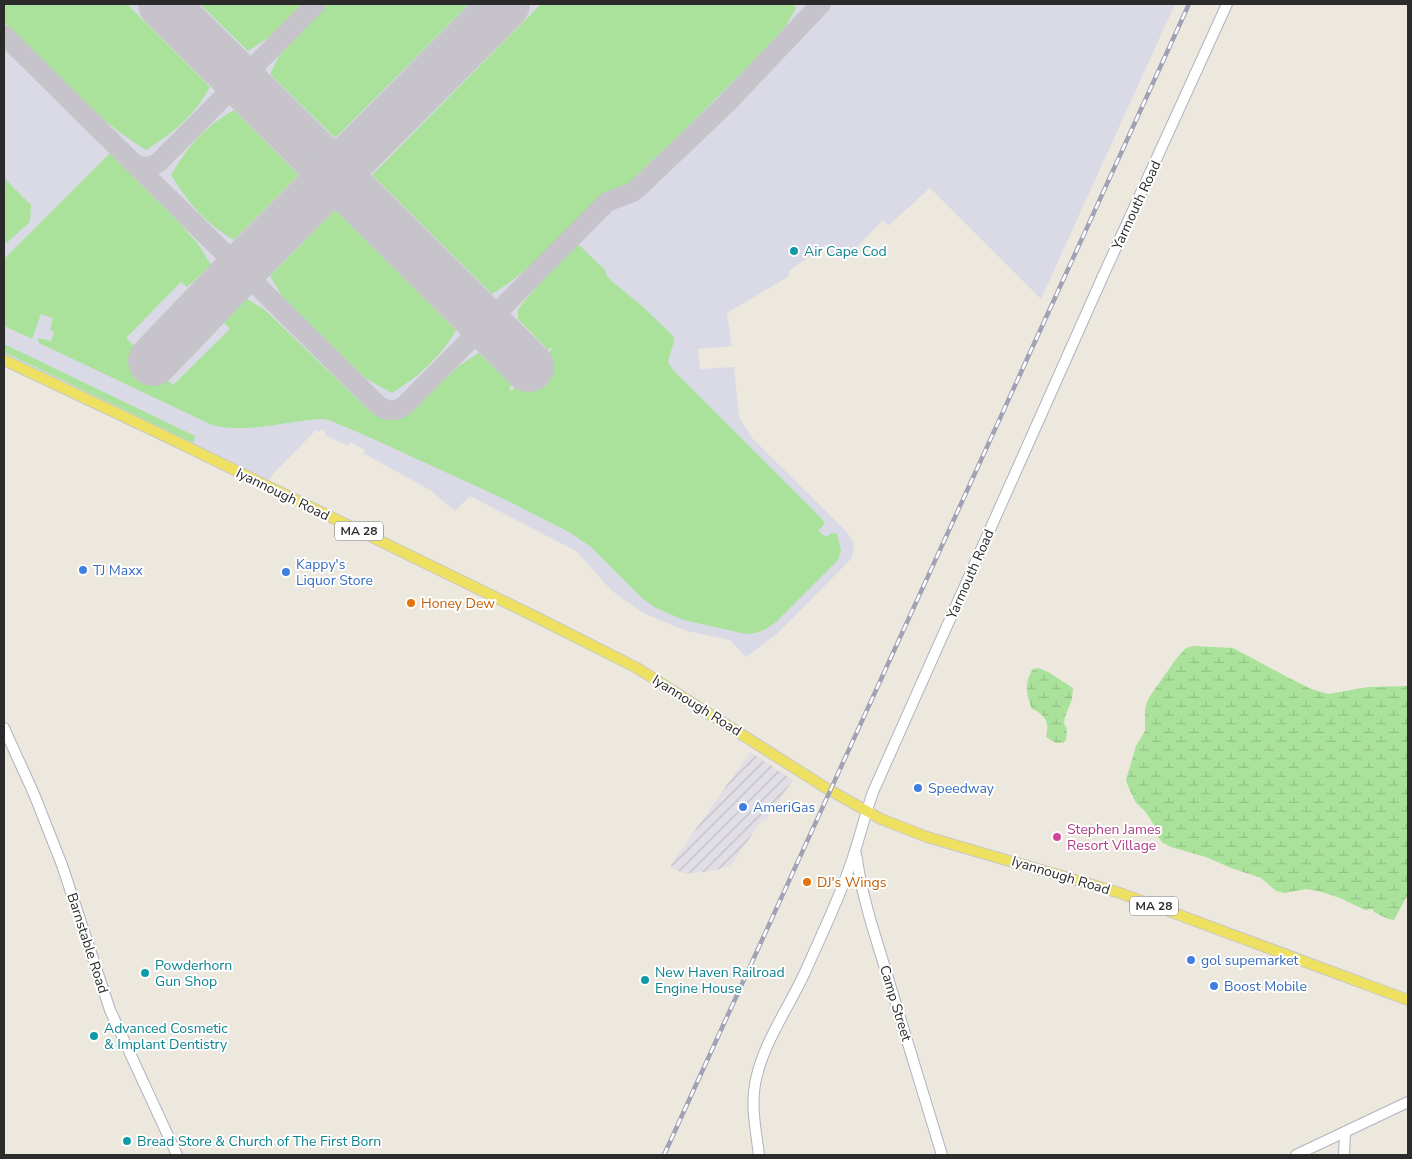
<svg xmlns="http://www.w3.org/2000/svg" width="1412" height="1159" font-family="'Nunito Sans',sans-serif">
  <style>
    .industrial { fill: url(#industrial-furrows) }
    .airport { fill: #d9dae6 }
    .grass { fill: #aae29b }
    .wetland { fill: url(#wetland-marsh) }
    .lines { fill: none; stroke-linecap: round; stroke-linejoin: round }
    .taxiway { stroke: #c6c4ca; stroke-width: 20 }
    .runway { stroke: #c6c4ca; stroke-width: 50 }
    .secondary-casing { stroke: #b1b2bf; stroke-width: 12 }
    .primary-casing { stroke: #c8c8c8; stroke-width: 12 }
    .secondary { stroke: #fff; stroke-width: 10 }
    .primary { stroke: #eee161; stroke-width: 10 }
    .rail-casing { stroke: #a0a1b5; stroke-width: 4.5 }
    .rail { stroke: #fff; stroke-width: 2.5; stroke-dasharray: 8; stroke-linecap: butt }
    .culture-dot { fill: #0f9aa8; stroke: #fff; stroke-width: 2 }
    .shop-dot { fill: #3f7fe0; stroke: #fff; stroke-width: 2 }
    .food-dot { fill: #e8710a; stroke: #fff; stroke-width: 2 }
    .hotel-dot { fill: #d1479c; stroke: #fff; stroke-width: 2 }
    .labels { text-anchor: middle; stroke-width: 4; stroke-linejoin: round; paint-order: stroke }
    .shield { fill: #fff; stroke: #6b6b6b; stroke-width: 1 }
    .shield-label { font-size: 12px; font-weight: bold; fill: #2b2b2b }
    .street-label { font-size: 14px; fill: #2b2b2b; stroke: #fff }
    .culture-label { font-size: 14px; fill: #0d838f; stroke: #fff; text-anchor: start }
    .shop-label { font-size: 14px; fill: #366cbe; stroke: #fff; text-anchor: start }
    .food-label { font-size: 14px; fill: #c56008; stroke: #fff; text-anchor: start }
    .hotel-label { font-size: 14px; fill: #b23c85; stroke: #fff; text-anchor: start }
  </style>
  <defs>
    <pattern id="industrial-furrows" width="10" height="10" patternUnits="userSpaceOnUse" patternTransform="scale(1.25)"><rect width="10" height="10" fill="#e1dee6"/><path d="M-1 1l2-2M0 10L10 0M9 11l2-2" fill="none" stroke="#c1bfc5"/></pattern>
    <pattern id="wetland-marsh" width="20" height="14" patternUnits="userSpaceOnUse" patternTransform="scale(1.25)"><rect width="20" height="14" fill="#aae29b"/><path d="M1 5h8M5 5V1M11 12h8M15 12V8" fill="none" stroke="#92c286"/></pattern>
  </defs>
  <rect width="100%" height="100%" fill="#ede8de"/>
  <polygon class="industrial" points="750,752 793,780 765,821 762,820 731,865 713,871 684,874 670,866"/>
  <polygon class="airport" points="4,4 1175,4 1041,299 930,188 888,226 883,220 852,252 842,258 837,251 832,253 826,245 789,271 788,277 727,313 732,346 698,349 700,369 734,367 739,417 752,438 846,531 853,542 854,550 851,559 778,633 746,657 730,640 687,631 661,621 642,612 612,591 576,551 470,496 455,511 430,490 363,453 365,450 350,442 348,446 325,435 326,432 321,429 319,432 316,430 274,473 269,480 4,354"/>
  <g class="grass">
    <path d="M4 4H127L210 87C194 116 173 133 146 150 92 117 48 67 4 22Z"/>
    <polygon points="200,4 303,4 268,38 248,51"/>
    <polygon points="328,4 469,4 335,138 270,74 279,56"/>
    <path d="M541 4H794L796 8 781 34 637 177 623 187 608 192 603 195C565 227 535 269 492 294L372 175Z"/>
    <path d="M234 110 299 175 234 240C205 223 189 204 171 175 188 146 204 127 234 110Z"/>
    <path d="M110 153 169 211 198 244 211 265 187 287 181 282 126 338 142 354 136 360 151 375 157 370 173 385 230 329 223 322 247 299 265 310 371 412C381 420 392 421 404 416L460 365 479 353 512 385 509 389 511 391 520 382 517 378 540 354 544 357 552 349 551 347 548 350 518 319V310L525 300 575 245H579L605 270 607 276 613 282 642 306 673 336 674 341 668 362 674 371 821 518 825 523 818 531 826 537 832 533 837 534 841 550 838 560 775 623C765 630 758 634 746 634L684 620 656 608 643 599 591 547 569 532 504 499 369 437 329 420 321 419C285 421 247 434 212 425L39 343 38 338 51 341 54 332 50 330 53 318 41 314 32 339 4 326V259Z"/>
    <polygon points="4,178 31,205 30,222 4,245"/>
    <path d="M335 210 456 330C440 358 419 376 392 393L365 378 326 342 282 296 270 276Z"/>
    <polygon points="4,344 195,436 193,443 4,352"/>
  </g>
  <g class="wetland">
    <polygon points="1193,646 1233,648 1295,681 1311,689 1328,694 1368,687 1408,686 1408,894 1394,920 1388,919 1374,912 1373,909 1365,910 1340,898 1318,891 1306,889 1285,893 1276,891 1261,878 1231,868 1206,857 1171,847 1163,843 1158,837 1158,831 1145,811 1136,803 1128,786 1126,780 1136,746 1145,731 1145,709 1148,699 1176,659 1186,648"/>
    <path d="M1038 668 1048 672 1073 688 1072 699 1065 717 1064 723 1067 729 1066 740 1063 743H1056L1046 737C1050 723 1045 714 1032 709 1026 695 1024 681 1033 669Z"/>
  </g>
  <g class="lines">
    <g class="taxiway">
      <path d="M4 35 377 404C385 412 395 412 404 406L607 202 633 192 640 186 727 103 821 4"/>
      <path d="M225 65C238 72 245 72 257 64"/>
      <path d="M256 96C248 82 247 78 257 64"/>
      <path d="M133 163C142 168 150 168 159 162L316 4"/>
      <polyline points="229,258 240,261 257,254"/>
    </g>
    <g class="runway">
      <polyline points="163,4 529,367"/>
      <polyline points="153,361 241,269 505,4"/>
    </g>
    <defs>
      <g id="secondary">
        <polyline points="4,728 34,794 62,865 110,1010 177,1155"/>
        <polyline points="856,854 861,884 870,919 942,1155"/>
        <path d="M759 1155C756 1131 751 1108 755 1084 762 1044 790 1006 806 970 821 936 837 903 849 869 858 844 864 818 873 792L1103 276 1227 4"/>
        <polyline points="1296,1155 1408,1102"/>
        <polyline points="1344,1155 1345,1132"/>
      </g>
      <polyline id="primary" points="4,360 167,437 536,617 637,668 826,788 881,819 927,837 1120,893 1408,1000"/>
    </defs>
    <use href="#secondary" class="secondary-casing"/>
    <use href="#primary" class="primary-casing"/>
    <use href="#secondary" class="secondary"/>
    <use href="#primary" class="primary"/>
    <defs>
      <polyline id="rail" points="664,1155 1189,4"/>
    </defs>
    <use href="#rail" class="rail-casing"/>
    <use href="#rail" class="rail"/>
  </g>
  <g class="culture-dot">
    <circle cx="794" cy="251" r="5"/>
    <circle cx="145" cy="973" r="5"/>
    <circle cx="645" cy="980" r="5"/>
    <circle cx="94" cy="1036" r="5"/>
    <circle cx="127" cy="1141" r="5"/>
  </g>
  <g class="shop-dot">
    <circle cx="83" cy="570" r="5"/>
    <circle cx="286" cy="572" r="5"/>
    <circle cx="918" cy="788" r="5"/>
    <circle cx="743" cy="807" r="5"/>
    <circle cx="1191" cy="960" r="5"/>
    <circle cx="1214" cy="986" r="5"/>
  </g>
  <g class="food-dot">
    <circle cx="411" cy="603" r="5"/>
    <circle cx="807" cy="882" r="5"/>
  </g>
  <circle class="hotel-dot" cx="1057" cy="837" r="5"/>
  <g class="labels">
    <g class="shield">
      <rect x="335" y="521.5" width="48" height="19" rx="4"/>
      <rect x="1130" y="896.5" width="48" height="19" rx="4"/>
    </g>
    <g class="shield-label">
      <text x="359" y="535">MA 28</text>
      <text x="1154" y="910">MA 28</text>
    </g>
    <g class="street-label">
      <text transform="translate(1136 205) rotate(-65)" y="5">Yarmouth Road</text>
      <text transform="translate(283 494) rotate(26)" y="5">Iyannough Road</text>
      <text transform="translate(970 574) rotate(-66)" y="5">Yarmouth Road</text>
      <text transform="translate(697 705) rotate(32)" y="5">Iyannough Road</text>
      <text transform="translate(1061 875) rotate(17)" y="5">Iyannough Road</text>
      <text transform="translate(88 943) rotate(72)" y="5">Barnstable Road</text>
      <text transform="translate(896 1003) rotate(73)" y="5">Camp Street</text>
    </g>
    <g class="culture-label">
      <text x="804" y="256">Air Cape Cod</text>
      <text x="155" y="970">Powderhorn<tspan x="155" dy="16">Gun Shop</tspan></text>
      <text x="655" y="977">New Haven Railroad<tspan x="655" dy="16">Engine House</tspan></text>
      <text x="104" y="1033">Advanced Cosmetic<tspan x="104" dy="16">&amp; Implant Dentistry</tspan></text>
      <text x="137" y="1146">Bread Store &amp; Church of The First Born</text>
    </g>
    <g class="shop-label">
      <text x="296" y="569">Kappy's<tspan x="296" dy="16">Liquor Store</tspan></text>
      <text x="93" y="575">TJ Maxx</text>
      <text x="928" y="793">Speedway</text>
      <text x="753" y="812">AmeriGas</text>
      <text x="1201" y="965">gol supemarket</text>
      <text x="1224" y="991">Boost Mobile</text>
    </g>
    <g class="food-label">
      <text x="421" y="608">Honey Dew</text>
      <text x="817" y="887">DJ's Wings</text>
    </g>
    <g class="hotel-label">
      <text x="1067" y="834">Stephen James<tspan x="1067" dy="16">Resort Village</tspan></text>
    </g>
  </g>
  <rect width="1412" height="1159" fill="none" stroke="#2b2b2b" stroke-width="10"/>
</svg>
